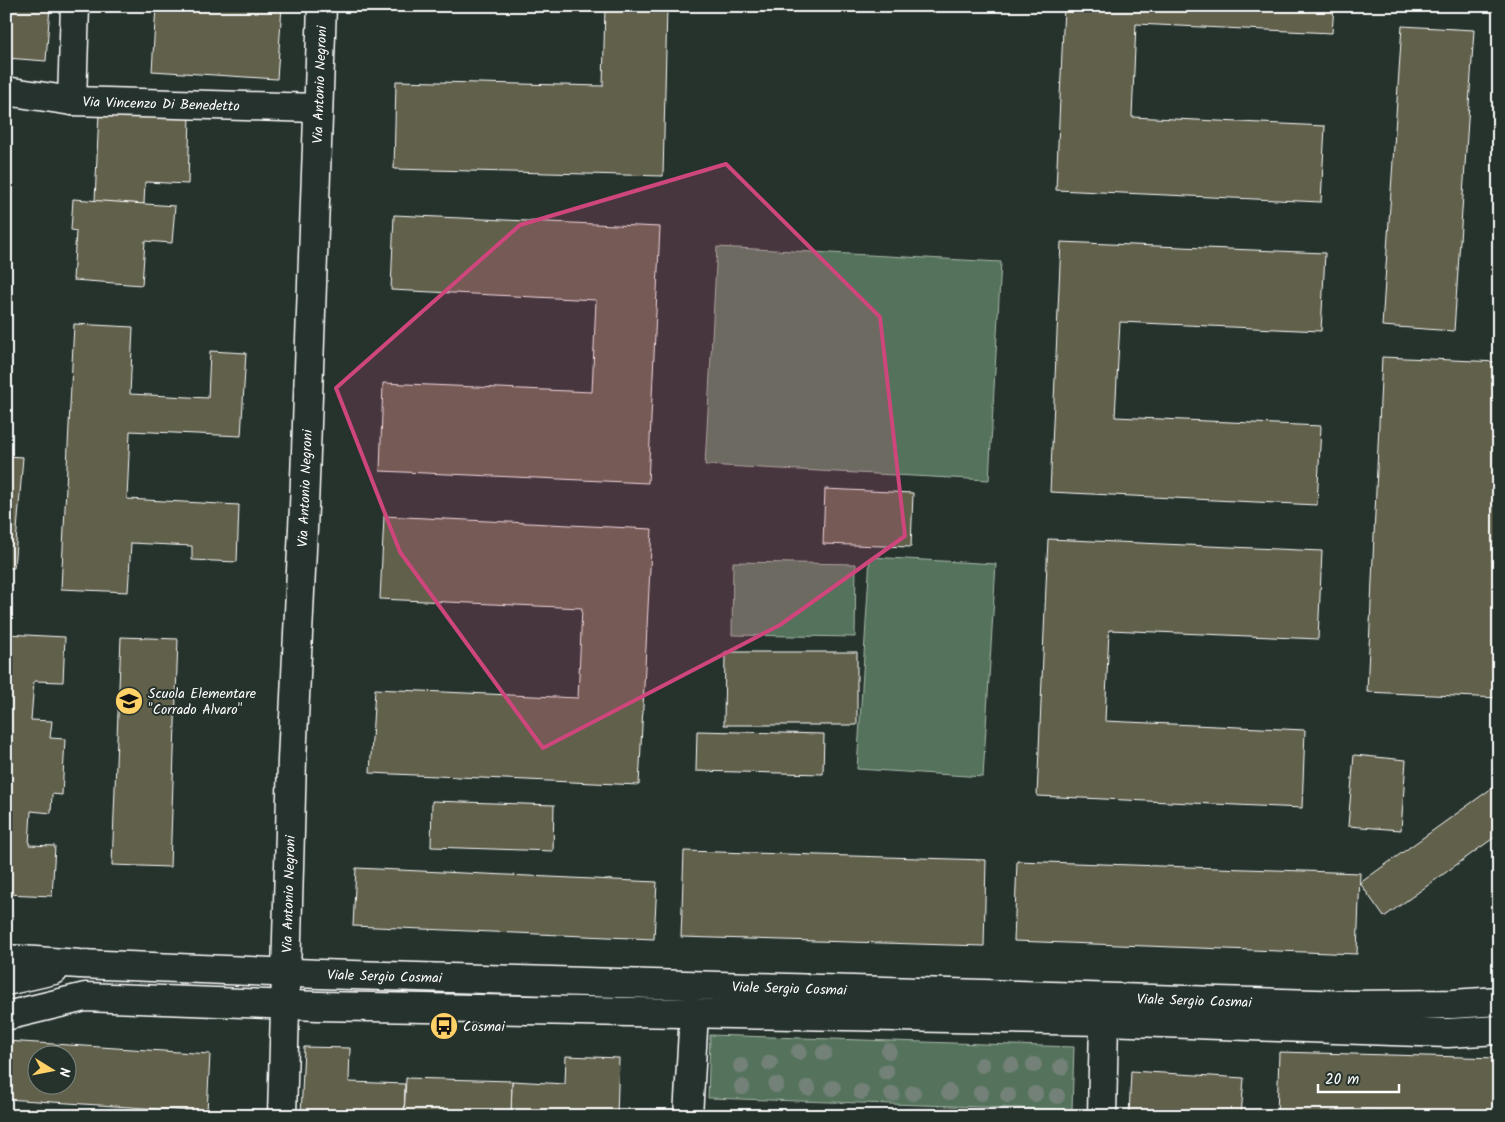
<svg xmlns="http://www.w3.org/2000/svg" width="1505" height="1122" font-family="Kalam,sans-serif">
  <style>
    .green { fill: #54735b; stroke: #aab9ad }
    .building { fill: #61604b; stroke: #fff; fill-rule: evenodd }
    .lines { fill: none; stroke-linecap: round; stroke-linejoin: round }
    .minor-casing { stroke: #fff; stroke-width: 31 }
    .minor { stroke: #26332d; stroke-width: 28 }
    .tree { fill: #738178 }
    .marked { fill: #ce467c; fill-opacity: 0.2; stroke: #ce467c; stroke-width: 4; stroke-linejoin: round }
    .labels { text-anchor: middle; stroke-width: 4; stroke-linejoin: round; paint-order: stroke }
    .street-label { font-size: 14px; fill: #fff; stroke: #26332d }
    .poi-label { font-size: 14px; fill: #fff; stroke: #26332d; text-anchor: start }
  </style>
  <rect width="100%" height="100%" fill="#26332d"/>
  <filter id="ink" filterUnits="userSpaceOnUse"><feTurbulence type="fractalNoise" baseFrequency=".02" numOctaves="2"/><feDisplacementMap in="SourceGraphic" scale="10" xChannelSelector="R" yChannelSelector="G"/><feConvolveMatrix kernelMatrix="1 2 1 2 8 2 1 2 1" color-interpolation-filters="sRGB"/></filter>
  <g filter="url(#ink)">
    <g class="green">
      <polygon points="717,247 1001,262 989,480 705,465"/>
      <polygon points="870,557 996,564 983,777 857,769"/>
      <polygon points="733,562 856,564 855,637 732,635"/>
      <polygon points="710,1035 1074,1047 1072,1110 708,1098"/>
    </g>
    <g class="building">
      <polygon points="6,6 50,6 46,61 6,58"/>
      <polygon points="156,6 282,6 277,79 152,71"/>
      <polygon points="605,6 667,6 663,176 394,169 396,81 603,86"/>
      <polygon points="1064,6 1334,6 1332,33 1136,24 1132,117 1325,126 1321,202 1056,190"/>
      <polygon points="1402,26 1474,30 1454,331 1382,326"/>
      <polygon points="99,112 190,115 188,184 145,182 144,204 95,201"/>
      <polygon points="73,199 175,206 172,243 145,241 142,285 73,280 76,231 71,230"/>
      <polygon points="394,215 660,227 648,483 380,471 383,383 592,392 596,300 391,290"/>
      <polygon points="1061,242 1325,253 1321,331 1120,322 1115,417 1321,426 1317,505 1050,492"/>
      <polygon points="74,324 133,327 130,394 208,398 210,351 246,353 241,436 130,431 127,499 239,505 237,562 192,560 192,546 131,543 128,592 61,589"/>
      <polygon points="1382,357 1499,362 1499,698 1367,692"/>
      <polygon points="6,456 23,457 14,568 6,568"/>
      <polygon points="825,489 913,493 911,547 823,544"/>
      <polygon points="384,516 652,529 639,785 370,773 375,689 578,698 582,608 380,599"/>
      <polygon points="1048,539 1322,551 1318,639 1109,630 1105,721 1305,730 1302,808 1037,796"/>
      <polygon points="6,634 65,637 63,682 34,681 31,720 52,721 50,738 65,739 62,795 52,794 51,813 31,811 29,845 55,846 52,896 6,894"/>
      <polygon points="121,637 178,639 170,867 112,865"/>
      <polygon points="725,652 857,652 857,725 724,725"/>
      <polygon points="697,731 824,734 823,774 696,771"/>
      <polygon points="1354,755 1406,760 1401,830 1348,826"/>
      <polygon points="1499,783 1499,834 1384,917 1360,883"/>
      <polygon points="432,801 554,805 553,851 431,847"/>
      <polygon points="684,851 986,860 984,946 681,937"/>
      <polygon points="1017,861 1360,873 1357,954 1014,941"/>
      <polygon points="356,868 657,882 654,939 353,926"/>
      <path d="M6 1041 210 1054 207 1112 6 1099ZM38 1054H68V1084H38Z"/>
      <polygon points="304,1047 350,1048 349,1082 405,1084 404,1116 301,1116"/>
      <polygon points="1279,1052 1499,1058 1499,1116 1332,1111 1332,1116 1277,1116"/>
      <polygon points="566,1056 619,1058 617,1116 511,1116 512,1081 565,1084"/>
      <polygon points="1131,1071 1244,1078 1241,1116 1129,1116"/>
      <polygon points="406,1078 512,1081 511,1116 404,1116"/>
    </g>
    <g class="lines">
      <defs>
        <g id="minor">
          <path id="s1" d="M6 91 72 101 318 108"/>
          <polyline points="72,101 75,6"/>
          <path id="s2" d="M6 959 80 964 320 974 1351 1005 1452 1004 1499 1001"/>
          <polyline points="6,981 54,970"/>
          <polyline points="6,1016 85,997 318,1006 1104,1021 1448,1033 1499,1030"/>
          <path id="s3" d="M282 1116 292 760 304 507 322 6"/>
          <polyline points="688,1116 694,1013"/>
          <polyline points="1102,1116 1104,1021"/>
        </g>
      </defs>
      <use href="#minor" class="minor-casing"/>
      <use href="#minor" class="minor"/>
    </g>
    <g class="tree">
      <circle cx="889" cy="1051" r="8"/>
      <circle cx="799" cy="1052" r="8"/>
      <circle cx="824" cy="1053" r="8"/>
      <circle cx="770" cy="1063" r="8"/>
      <circle cx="982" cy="1065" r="8"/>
      <circle cx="1011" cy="1065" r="8"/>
      <circle cx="1034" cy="1065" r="8"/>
      <circle cx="741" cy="1066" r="8"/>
      <circle cx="1061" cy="1067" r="8"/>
      <circle cx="886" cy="1072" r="8"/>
      <circle cx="776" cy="1085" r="8"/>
      <circle cx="742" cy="1087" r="8"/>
      <circle cx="808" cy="1088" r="8"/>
      <circle cx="833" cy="1088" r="8"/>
      <circle cx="861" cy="1092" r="8"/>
      <circle cx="949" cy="1092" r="8"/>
      <circle cx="913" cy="1093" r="8"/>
      <circle cx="981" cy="1093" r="8"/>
      <circle cx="892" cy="1094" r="8"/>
      <circle cx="1035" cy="1094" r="8"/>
      <circle cx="1008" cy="1095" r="8"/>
      <circle cx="1057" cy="1096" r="8"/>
    </g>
  </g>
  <path class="marked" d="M726 164 880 317 905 536 780 625 543 748 400 552 336 388 520 225Z"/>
  <defs>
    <symbol id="school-disc" viewBox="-11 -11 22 22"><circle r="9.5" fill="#ffd166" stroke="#26332d"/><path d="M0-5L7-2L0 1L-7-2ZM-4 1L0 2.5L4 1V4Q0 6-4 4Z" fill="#111"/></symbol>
    <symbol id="bus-disc" viewBox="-11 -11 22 22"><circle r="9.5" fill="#ffd166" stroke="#26332d"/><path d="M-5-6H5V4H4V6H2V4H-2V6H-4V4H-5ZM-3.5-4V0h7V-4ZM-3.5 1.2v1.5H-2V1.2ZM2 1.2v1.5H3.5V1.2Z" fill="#111"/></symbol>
  </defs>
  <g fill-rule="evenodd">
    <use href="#school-disc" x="113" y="685" width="32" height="32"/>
    <use href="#bus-disc" x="428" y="1010" width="32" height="32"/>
  </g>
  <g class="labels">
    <g class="street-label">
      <text dy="5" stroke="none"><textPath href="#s3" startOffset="1032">Via Antonio Negroni</textPath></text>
      <text dy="5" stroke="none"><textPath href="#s1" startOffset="156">Via Vincenzo Di Benedetto</textPath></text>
      <text dy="5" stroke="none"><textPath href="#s3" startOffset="628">Via Antonio Negroni</textPath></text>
      <text dy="5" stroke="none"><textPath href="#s3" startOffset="222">Via Antonio Negroni</textPath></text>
      <text dy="5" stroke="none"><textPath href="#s2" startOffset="379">Viale Sergio Cosmai</textPath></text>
      <text dy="5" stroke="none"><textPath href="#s2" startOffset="784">Viale Sergio Cosmai</textPath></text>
      <text dy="5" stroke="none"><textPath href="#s2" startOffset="1189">Viale Sergio Cosmai</textPath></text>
    </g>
    <g class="poi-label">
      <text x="148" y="698">Scuola Elementare<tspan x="148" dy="16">"Corrado Alvaro"</tspan></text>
      <text x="463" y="1031">Cosmai</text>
    </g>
  </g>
  <rect width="1505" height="1122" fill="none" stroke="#26332d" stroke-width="25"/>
  <rect x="12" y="12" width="1480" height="1097" fill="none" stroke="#fff" stroke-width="2" filter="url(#ink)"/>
  <g transform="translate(52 1070) rotate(100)"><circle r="24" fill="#26332d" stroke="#7d8581"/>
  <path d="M0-4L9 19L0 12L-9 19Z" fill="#ffd166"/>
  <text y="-8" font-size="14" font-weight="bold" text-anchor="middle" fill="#ffffff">N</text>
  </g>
  <path d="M1318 1084v8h81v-8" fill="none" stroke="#ffffff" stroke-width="2.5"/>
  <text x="1325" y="1084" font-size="15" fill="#ffffff" stroke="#26332d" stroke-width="4" paint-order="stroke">20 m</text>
</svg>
